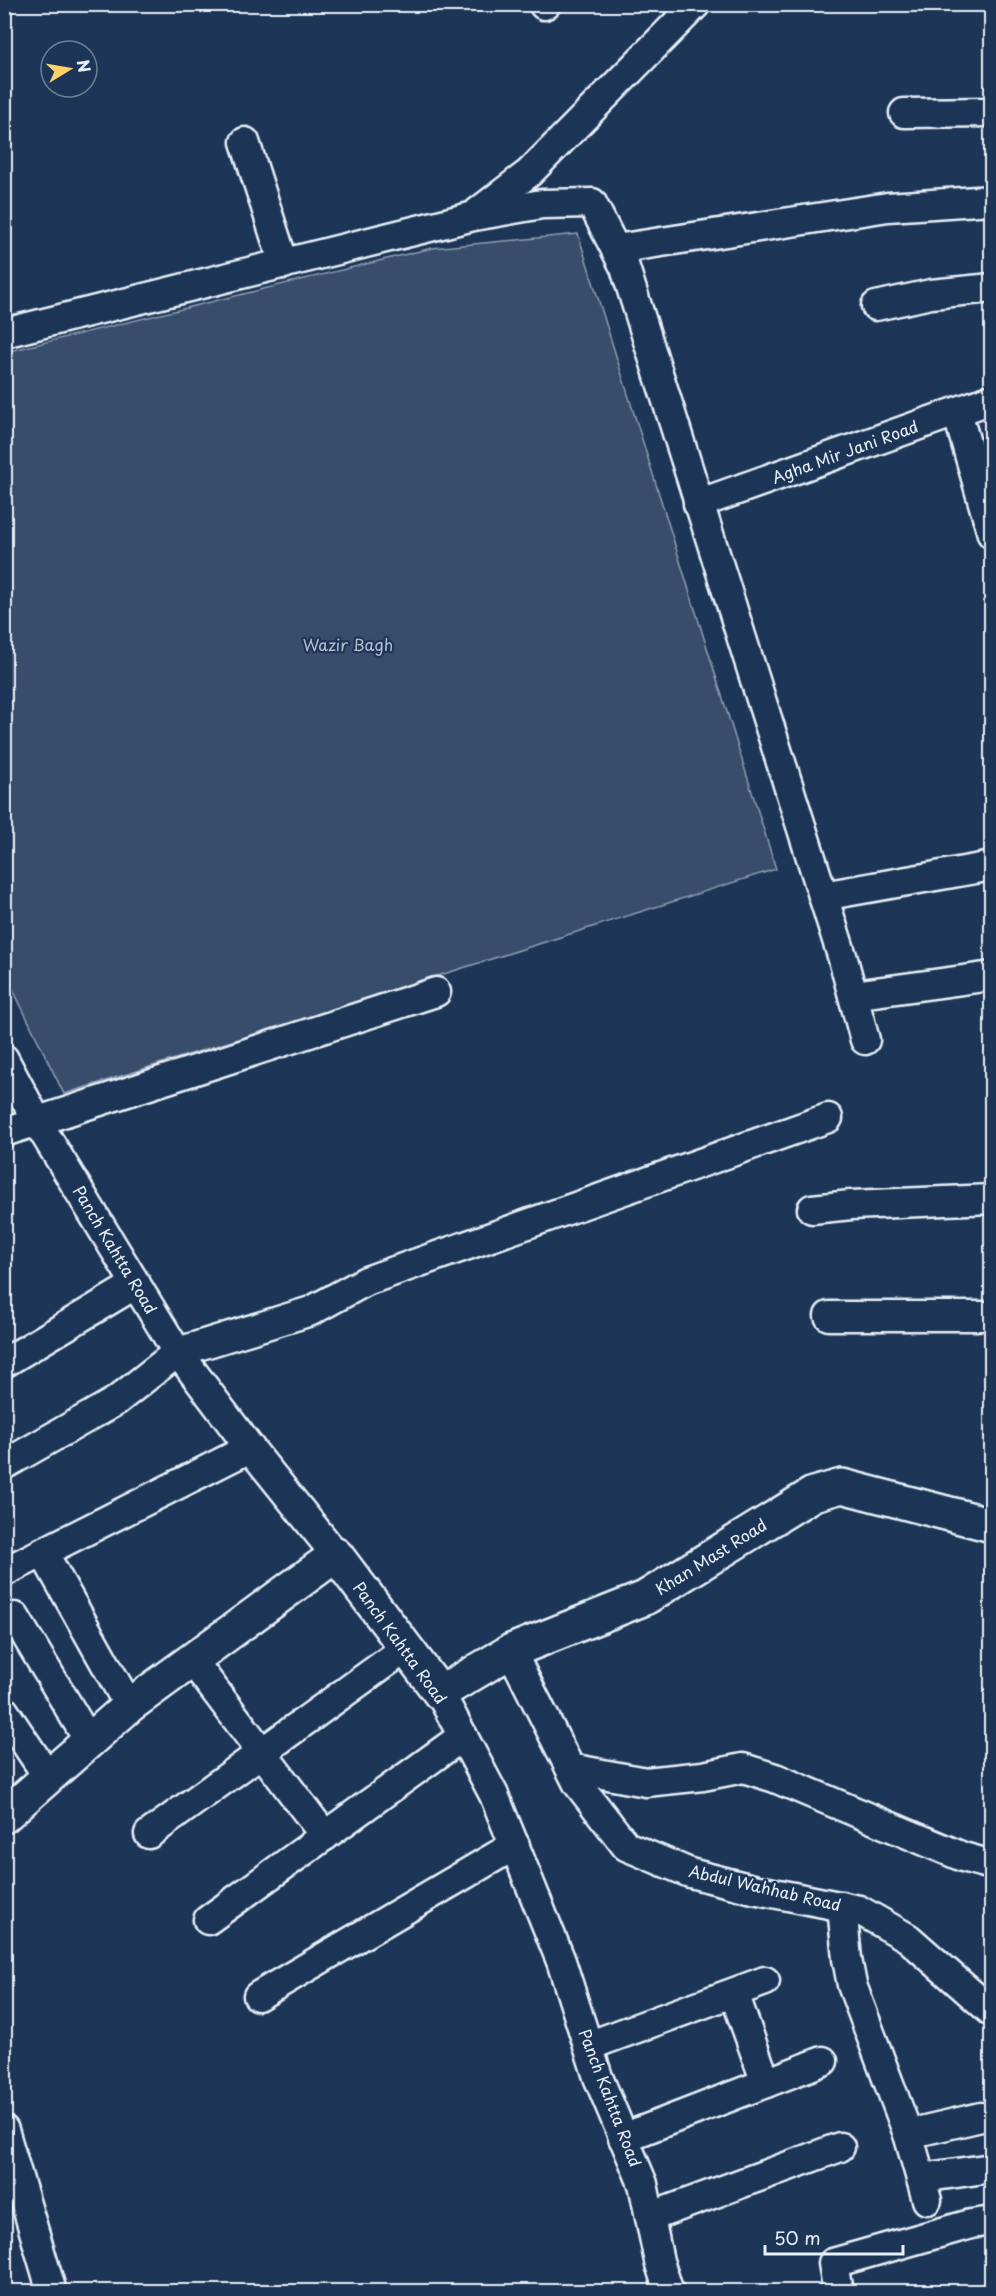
<svg xmlns="http://www.w3.org/2000/svg" width="996" height="2296" font-family="'Playpen Sans',sans-serif">
  <style>
    .green { fill: #374d6c; stroke: #909fb2; stroke-width: 1.5 }
    .lines { fill: none; stroke-linecap: round; stroke-linejoin: round }
    .minor-casing { stroke: #e8f1f8; stroke-width: 33 }
    .major-casing { stroke: #e8f1f8; stroke-width: 38 }
    .minor { stroke: #1d3557; stroke-width: 28 }
    .major { stroke: #1d3557; stroke-width: 33 }
    .labels { text-anchor: middle; stroke-width: 4.5; stroke-linejoin: round; paint-order: stroke }
    .street-label { font-size: 16px; fill: #e8f1f8; stroke: #1d3557 }
    .park-label { font-size: 16px; fill: #b3c0ce; stroke: #1d3557 }
  </style>
  <rect width="100%" height="100%" fill="#1d3557"/>
  <filter id="ink" filterUnits="userSpaceOnUse"><feTurbulence type="fractalNoise" baseFrequency=".0167" numOctaves="2"/><feDisplacementMap in="SourceGraphic" scale="12" xChannelSelector="R" yChannelSelector="G"/><feConvolveMatrix kernelMatrix="1 2 1 2 8 2 1 2 1" color-interpolation-filters="sRGB"/></filter>
  <g filter="url(#ink)">
    <polygon class="green" points="578,234 776,869 64,1094 5,973 5,352 432,248"/>
    <g class="lines">
      <defs>
        <g id="minor">
          <polyline points="544,5 546,4"/>
          <polyline points="904,113 992,112"/>
          <polyline points="245,142 284,264"/>
          <polyline points="478,212 529,173 696,4"/>
          <polyline points="616,249 888,207 992,200"/>
          <polyline points="876,306 931,294 992,288"/>
          <polyline points="4,333 474,216 542,204 592,203 625,268 843,959 865,1040"/>
          <polyline points="957,412 992,534"/>
          <polyline points="698,504 992,399"/>
          <polyline points="823,896 992,866"/>
          <polyline points="853,995 992,976"/>
          <polyline points="4,1059 38,1123 174,1347 250,1448 336,1555"/>
          <polyline points="4,1132 436,992"/>
          <polyline points="812,1209 851,1205 992,1199"/>
          <polyline points="829,1316 992,1316"/>
          <polyline points="4,1363 136,1284"/>
          <polyline points="4,1465 116,1401 178,1352 311,1311 366,1281 828,1118"/>
          <polyline points="43,1552 129,1706"/>
          <polyline points="4,1572 250,1448"/>
          <polyline points="15,1617 89,1741"/>
          <polyline points="511,1651 578,1784 626,1846 690,1873 753,1889 859,1910 908,1938 992,2012"/>
          <polyline points="192,1660 325,1836"/>
          <polyline points="440,1693 494,1795 561,1961 598,2077 643,2184 659,2261 669,2292"/>
          <polyline points="4,1711 48,1777"/>
          <polyline points="570,1768 646,1782 703,1776 743,1768 775,1778 963,1857 992,1865"/>
          <polyline points="149,1834 406,1648"/>
          <polyline points="842,1906 847,1959 852,1985 908,2134 927,2200"/>
          <polyline points="208,1920 463,1736"/>
          <polyline points="734,1993 766,2083"/>
          <polyline points="258,1996 515,1845"/>
          <polyline points="588,2046 765,1981"/>
          <polyline points="4,2130 52,2292"/>
          <polyline points="908,2134 981,2117"/>
          <polyline points="623,2138 823,2061"/>
          <polyline points="921,2178 992,2168"/>
          <polyline points="650,2217 840,2147"/>
          <polyline points="838,2292 833,2263 971,2224 992,2221"/>
        </g>
        <polyline id="major" points="4,1816 129,1706 336,1555 440,1693 511,1651 645,1598 813,1494 842,1486 992,1525"/>
      </defs>
      <use href="#minor" class="minor-casing"/>
      <use href="#major" class="major-casing"/>
      <use href="#minor" class="minor"/>
      <use href="#major" class="major"/>
    </g>
  </g>
  <g class="labels">
    <g class="street-label">
      <text transform="translate(845 452) rotate(-20)" y="6">Agha Mir Jani Road</text>
      <text transform="translate(115 1250) rotate(59)" y="6">Panch Kahtta Road</text>
      <text transform="translate(711 1557) rotate(-32)" y="6">Khan Mast Road</text>
      <text transform="translate(400 1643) rotate(54)" y="6">Panch Kahtta Road</text>
      <text transform="translate(765 1888) rotate(13)" y="6">Abdul Wahhab Road</text>
      <text transform="translate(610 2098) rotate(69)" y="6">Panch Kahtta Road</text>
    </g>
    <g class="park-label">
      <text x="348" y="651">Wazir Bagh</text>
    </g>
  </g>
  <rect width="996" height="2296" fill="none" stroke="#1d3557" stroke-width="24"/>
  <rect x="12" y="12" width="972" height="2272" fill="none" stroke="#e8f1f8" stroke-width="2" filter="url(#ink)"/>
  <g transform="translate(69 69) rotate(79)"><circle r="28" fill="#1d3557" stroke="#6e8097" stroke-width="1.5"/>
  <path d="M0-4.5L10 22L0 15L-10 22Z" fill="#ffd166"/>
  <text y="-9" font-size="16" font-weight="bold" text-anchor="middle" fill="#e8f1f8">N</text>
  </g>
  <path d="M765 2245v9h138v-9" fill="none" stroke="#e8f1f8" stroke-width="3"/>
  <text x="774" y="2245" font-size="18" fill="#e8f1f8" stroke="#1d3557" stroke-width="4.5" paint-order="stroke">50 m</text>
</svg>
